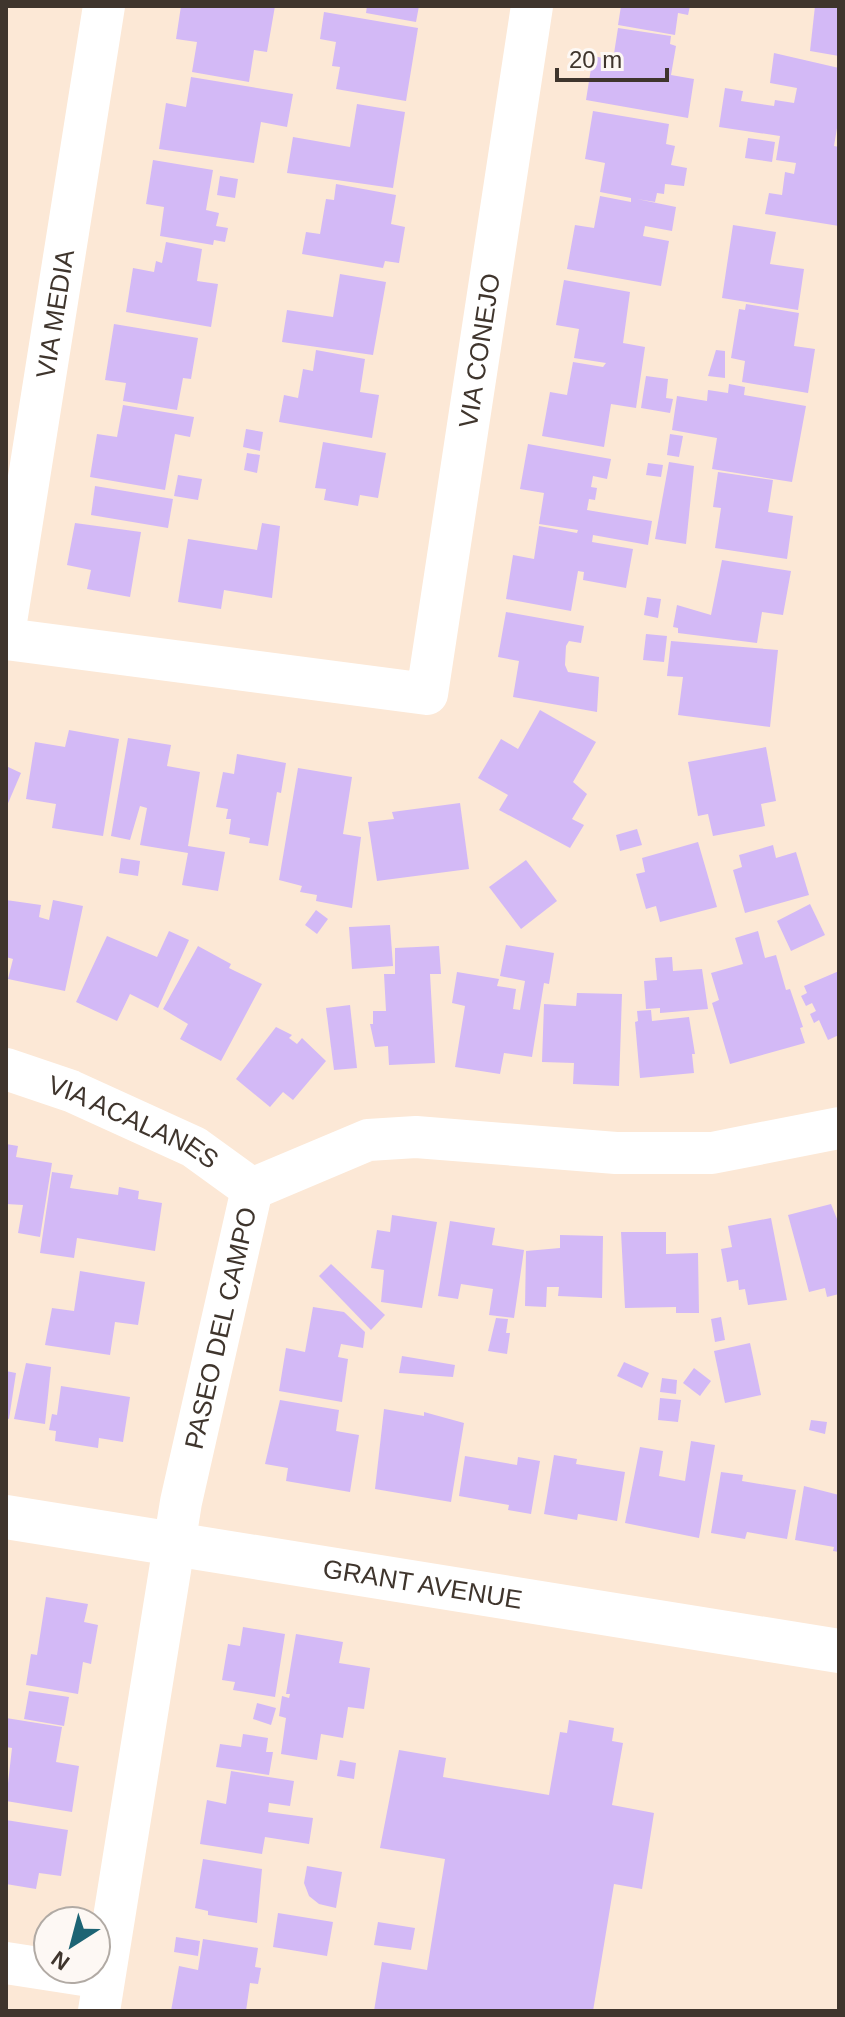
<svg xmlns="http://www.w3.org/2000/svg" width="845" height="2017" font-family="Arial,sans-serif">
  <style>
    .building { fill: #d3b9f6 }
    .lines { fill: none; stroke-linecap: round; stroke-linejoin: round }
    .street { stroke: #fff; stroke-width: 42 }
    .secondary { stroke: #fff; stroke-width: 44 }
    .labels { text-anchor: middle; stroke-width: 6; stroke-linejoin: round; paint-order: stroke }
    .street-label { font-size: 26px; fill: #3f352d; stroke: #fdf8f4 }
  </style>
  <rect width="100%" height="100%" fill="#fce8d6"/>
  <g class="building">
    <polygon points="181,6 275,6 267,52 254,50 249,82 192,72 197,42 176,39"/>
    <polygon points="367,6 419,6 416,22 366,13"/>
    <polygon points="621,6 690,6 688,15 678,13 675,35 618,25"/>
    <polygon points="815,6 839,6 839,56 810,51"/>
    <polygon points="324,12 418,28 406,101 336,89 340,67 332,66 336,42 320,39"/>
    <polygon points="618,28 671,36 670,44 676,46 671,75 694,79 688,118 586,100 593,56 613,60"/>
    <polygon points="774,53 839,68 839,116 834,146 839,147 839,226 765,214 769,193 782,195 785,172 794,174 796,163 776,160 780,136 719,127 725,88 743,91 741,101 774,106 775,100 794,103 797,88 770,83"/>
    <polygon points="191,77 293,94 287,127 261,122 254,163 159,149 166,103 186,107"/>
    <polygon points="357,104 405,112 393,188 287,173 293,137 350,147"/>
    <polygon points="593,111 669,124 666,144 675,146 671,165 687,168 684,186 665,184 664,194 657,193 655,202 637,199 676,207 672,231 645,226 643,236 669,241 661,286 567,269 575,225 594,228 600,196 631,202 631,198 600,192 605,163 585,159"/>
    <polygon points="748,138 775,142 772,162 745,158"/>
    <polygon points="153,160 213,170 206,210 219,213 216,226 228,228 225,242 214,240 213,245 160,236 164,207 146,204"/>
    <polygon points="220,176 238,179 235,198 217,195"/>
    <polygon points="336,184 396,195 391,224 405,227 399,263 385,261 383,268 302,254 306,232 320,234 326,199 334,200"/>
    <polygon points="733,225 776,232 770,264 804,269 798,310 722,298"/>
    <polygon points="166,242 202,249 197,281 218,284 211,327 126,312 133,268 154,272 156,261 162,263"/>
    <polygon points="340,274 386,282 373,355 282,342 287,310 333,317"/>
    <polygon points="564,280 630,292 623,343 645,347 636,408 611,404 604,447 542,436 550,392 567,395 573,362 603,367 606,363 574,358 579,329 556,325"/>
    <polygon points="746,304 799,313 794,346 815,349 808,393 742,382 745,361 731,358 739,309 745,310"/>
    <polygon points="114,324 198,338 191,379 183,378 177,410 123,401 126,383 105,380"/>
    <polygon points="316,350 365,359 360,392 379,395 372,438 279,422 284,395 298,398 303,369 313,371"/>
    <polygon points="716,350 725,351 725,378 708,376"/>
    <polygon points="646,376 668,379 666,398 673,399 670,413 641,408"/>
    <polygon points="729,384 745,387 744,395 806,406 792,482 712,469 717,438 672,430 677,396 707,401 708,390 728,393"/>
    <polygon points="123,405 194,417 190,437 175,434 165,490 90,477 97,434 117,437"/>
    <polygon points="246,429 263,432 260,451 243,447"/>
    <polygon points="670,434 683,436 679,457 667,455"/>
    <polygon points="323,442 386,453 378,498 360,495 358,506 324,500 326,489 315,488"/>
    <polygon points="528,444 611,459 607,479 593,476 591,487 597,488 595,500 589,499 587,510 652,521 648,545 593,535 592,542 633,549 626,588 583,580 584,572 578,571 571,611 506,599 513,555 534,559 539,526 577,533 578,530 539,524 544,493 520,489"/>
    <polygon points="247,453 260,455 257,473 244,470"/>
    <polygon points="669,462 694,466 686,544 655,539"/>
    <polygon points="648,463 663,465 661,477 646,475"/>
    <polygon points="718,472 773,480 768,512 793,516 787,559 715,548 721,508 713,507"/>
    <polygon points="178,475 202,479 198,500 174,496"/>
    <polygon points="95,486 173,499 168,528 91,515"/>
    <polygon points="75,523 141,532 130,597 87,589 91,570 67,565"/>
    <polygon points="262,523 280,526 272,598 224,590 221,609 178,602 188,539 257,550"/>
    <polygon points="722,560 791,571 783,615 762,612 757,643 678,633 678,628 673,627 677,605 711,615"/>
    <polygon points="647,597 661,599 658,618 644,615"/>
    <polygon points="506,612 584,626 581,643 569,641 566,646 565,665 568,672 599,677 597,712 513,697 519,661 498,657"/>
    <polygon points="646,634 667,636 664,662 643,660"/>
    <polygon points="671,641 778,650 770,727 678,715 683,677 667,676"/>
    <polygon points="540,710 596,742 573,782 587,794 572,819 584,825 570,848 499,810 508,795 478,778 501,739 518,749"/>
    <polygon points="69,730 119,739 103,836 52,828 56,804 26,799 35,742 65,747"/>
    <polygon points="128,738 171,745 167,766 200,772 188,846 225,852 218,891 182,885 188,853 140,845 147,808 140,806 130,840 111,836"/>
    <polygon points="766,747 776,801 761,804 765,826 713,836 708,814 698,816 688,762"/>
    <polygon points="237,754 286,763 281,793 277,792 268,846 249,843 250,838 229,834 231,819 226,819 228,809 216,807 223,772 234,774"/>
    <polygon points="6,766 21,773 6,808"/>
    <polygon points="298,768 352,777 343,834 361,837 352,908 316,901 317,895 300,892 302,886 279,880"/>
    <polygon points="460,803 469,869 377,881 368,822 394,819 392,812"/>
    <polygon points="637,829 642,845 620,851 616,835"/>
    <polygon points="698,842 717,907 660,922 656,906 646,909 636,874 645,872 642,858"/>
    <polygon points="773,845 776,858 796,852 809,895 745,913 733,870 742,867 739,855"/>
    <polygon points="121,858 140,861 138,876 119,873"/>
    <polygon points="526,860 557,901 521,929 489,887"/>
    <polygon points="6,900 41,905 39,917 49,920 53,900 83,906 65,991 8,979 13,959 6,957"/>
    <polygon points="810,904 825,935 791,951 777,921"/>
    <polygon points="316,910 328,919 317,934 305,925"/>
    <polygon points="390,925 393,966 352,969 349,927"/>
    <polygon points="169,931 189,940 158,1008 130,994 117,1021 76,1002 107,936 157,957"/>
    <polygon points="758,931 765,958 776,955 786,990 790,989 803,1027 800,1028 805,1043 730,1064 712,1003 719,1000 711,973 743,964 735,938"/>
    <polygon points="506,945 554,953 549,984 544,983 532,1057 504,1053 500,1074 455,1067 465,1006 452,1003 457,972 499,979 497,986 516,989 513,1009 520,1010 525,981 500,976"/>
    <polygon points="198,946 231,964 229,968 235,971 262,984 221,1061 180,1039 188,1024 163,1009"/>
    <polygon points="439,946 441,974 430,974 435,1063 389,1065 388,1046 375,1047 370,1024 373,1024 373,1011 386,1011 384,974 395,974 395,948"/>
    <polygon points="672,957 673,971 702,969 708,1009 660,1013 660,1008 646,1009 644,981 657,980 655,958"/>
    <polygon points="839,971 839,1035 828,1040 819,1020 814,1023 810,1014 816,1011 812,1003 806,1006 801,996 807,993 804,986"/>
    <polygon points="577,993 622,994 619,1086 573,1084 574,1063 542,1062 544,1004 576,1006"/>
    <polygon points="350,1005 357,1068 334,1070 326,1008"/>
    <polygon points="651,1010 652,1021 689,1017 695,1054 692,1054 694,1073 640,1078 635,1022 638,1021 637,1011"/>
    <polygon points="276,1027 292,1035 289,1038 297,1044 302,1038 326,1061 293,1100 283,1092 270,1107 236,1079"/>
    <polygon points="6,1144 18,1146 16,1157 52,1163 40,1237 18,1233 23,1205 6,1204"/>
    <polygon points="52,1172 73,1175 70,1188 118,1195 119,1187 139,1191 138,1199 162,1203 155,1251 77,1238 74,1258 40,1253"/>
    <polygon points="831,1204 839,1224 839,1294 827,1297 825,1288 809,1292 788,1215"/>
    <polygon points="392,1215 437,1222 422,1308 381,1302 384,1270 371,1268 377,1230 390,1232"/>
    <polygon points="771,1218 787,1300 748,1305 745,1289 739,1290 738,1280 727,1282 721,1249 732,1247 728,1226"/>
    <polygon points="450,1221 495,1228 492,1245 524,1250 514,1318 489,1315 493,1289 461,1284 458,1299 438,1296"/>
    <polygon points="621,1232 666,1232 666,1254 698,1253 699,1313 676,1313 676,1307 625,1308"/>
    <polygon points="560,1235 603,1236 602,1298 558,1296 559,1287 547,1287 546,1307 525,1306 526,1251 560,1248"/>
    <polygon points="331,1264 385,1315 371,1330 319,1276"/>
    <polygon points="80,1271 145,1282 138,1325 115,1322 110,1355 45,1345 52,1308 74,1311"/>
    <polygon points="313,1307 344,1312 365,1332 363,1348 341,1344 338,1357 348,1359 342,1402 279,1391 286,1348 305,1352"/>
    <polygon points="721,1317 725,1340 715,1342 711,1319"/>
    <polygon points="496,1318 508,1319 506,1333 510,1333 507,1354 488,1351"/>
    <polygon points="750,1343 761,1395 725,1403 714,1351"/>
    <polygon points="402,1356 455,1365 453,1377 399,1373"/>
    <polygon points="624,1362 649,1373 642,1388 617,1376"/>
    <polygon points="26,1363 51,1367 45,1424 14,1419"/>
    <polygon points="694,1368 711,1381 700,1396 683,1383"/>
    <polygon points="6,1371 16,1373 9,1419 6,1418"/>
    <polygon points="662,1378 677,1380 676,1394 660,1392"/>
    <polygon points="61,1386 130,1397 123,1442 99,1438 98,1448 55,1441 56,1431 49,1430 52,1414 57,1415"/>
    <polygon points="660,1398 681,1400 678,1422 658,1420"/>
    <polygon points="280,1400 339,1410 336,1431 359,1435 350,1492 286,1481 288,1468 265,1464"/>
    <polygon points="384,1409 424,1416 424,1412 464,1423 451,1502 375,1489"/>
    <polygon points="811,1420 827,1422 825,1434 809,1430"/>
    <polygon points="691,1441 715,1445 699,1538 625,1523 640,1447 663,1451 659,1476 685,1481"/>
    <polygon points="554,1455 577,1459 576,1464 625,1472 617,1521 578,1514 577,1520 544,1514"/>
    <polygon points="465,1456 517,1465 518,1457 540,1461 531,1514 508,1510 509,1505 459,1496"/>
    <polygon points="721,1472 743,1475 742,1481 796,1490 787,1539 747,1532 745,1539 711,1533"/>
    <polygon points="804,1486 839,1495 839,1552 833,1551 834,1547 795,1540"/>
    <polygon points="46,1597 88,1604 84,1622 98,1625 91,1664 83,1662 78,1694 26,1685 31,1654 37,1655"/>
    <polygon points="243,1627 285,1634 275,1697 233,1690 235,1682 222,1680 228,1644 240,1646"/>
    <polygon points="296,1634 343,1642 339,1663 370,1668 364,1709 348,1707 343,1738 321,1734 317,1760 281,1754 286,1718 279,1716 282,1696 289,1698 290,1694 286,1694"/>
    <polygon points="29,1691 69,1697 64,1726 24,1719"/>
    <polygon points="257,1703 276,1708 271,1725 253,1719"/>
    <polygon points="6,1718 62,1727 56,1762 79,1766 72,1812 6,1801 12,1748 6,1747"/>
    <polygon points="569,1720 614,1728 612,1741 623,1743 612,1805 654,1813 642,1889 614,1884 593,2011 374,2011 382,1962 427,1970 445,1859 380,1848 399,1750 446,1758 443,1777 549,1795 560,1732 567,1733"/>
    <polygon points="243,1734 268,1738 266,1752 273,1752 269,1775 216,1767 220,1744 241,1747"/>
    <polygon points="340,1760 356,1763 354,1779 337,1776"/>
    <polygon points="231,1771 294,1781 290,1806 269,1803 268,1812 313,1818 309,1844 265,1837 262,1854 200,1844 207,1800 226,1804"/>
    <polygon points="6,1820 68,1830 61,1876 39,1873 36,1889 6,1884"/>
    <polygon points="203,1859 262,1869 257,1923 208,1915 208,1911 195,1908"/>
    <polygon points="307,1866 342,1872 336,1908 319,1904 309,1896 304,1883"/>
    <polygon points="278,1913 333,1922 327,1956 273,1947"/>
    <polygon points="378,1922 415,1928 411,1950 374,1945"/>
    <polygon points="176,1937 200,1941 198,1956 174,1952"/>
    <polygon points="203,1939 258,1948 255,1967 261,1968 258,1984 250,1983 246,2011 171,2011 179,1966 198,1970"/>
  </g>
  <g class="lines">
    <g class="street">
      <path id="s1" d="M6 622 104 6"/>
      <path id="s2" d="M6 639 427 694 532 6"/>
      <path id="s3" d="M6 1069 71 1091 194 1147 252 1189"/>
      <polyline points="252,1189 368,1140 416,1137 616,1153 712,1153 839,1128"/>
      <polyline points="6,1963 103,1978"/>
      <path id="s4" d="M99 2011 181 1502 252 1189"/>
    </g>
    <path class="secondary" id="s5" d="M6 1517 839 1651"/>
  </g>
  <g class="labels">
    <g class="street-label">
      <text dy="9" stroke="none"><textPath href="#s1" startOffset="312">VIA MEDIA</textPath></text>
      <text dy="9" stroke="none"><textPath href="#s2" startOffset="772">VIA CONEJO</textPath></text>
      <text dy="9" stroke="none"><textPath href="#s3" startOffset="138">VIA ACALANES</textPath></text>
      <text dy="9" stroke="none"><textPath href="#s4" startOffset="694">PASEO DEL CAMPO</textPath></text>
      <text dy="9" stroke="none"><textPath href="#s5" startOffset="422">GRANT AVENUE</textPath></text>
    </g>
  </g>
  <rect width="845" height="2017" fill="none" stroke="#3f352d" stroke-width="16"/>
  <g transform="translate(72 1945) rotate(216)"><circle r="38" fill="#fdf8f4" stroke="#b1aaa4" stroke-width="2"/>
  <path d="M0-6L14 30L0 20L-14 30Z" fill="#1d6474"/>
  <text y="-12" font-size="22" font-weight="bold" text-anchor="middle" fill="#3f352d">N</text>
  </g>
  <path d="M557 68v12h110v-12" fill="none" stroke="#3f352d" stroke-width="4"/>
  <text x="569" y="68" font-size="24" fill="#3f352d" stroke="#fdf8f4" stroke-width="6" paint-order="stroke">20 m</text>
</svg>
